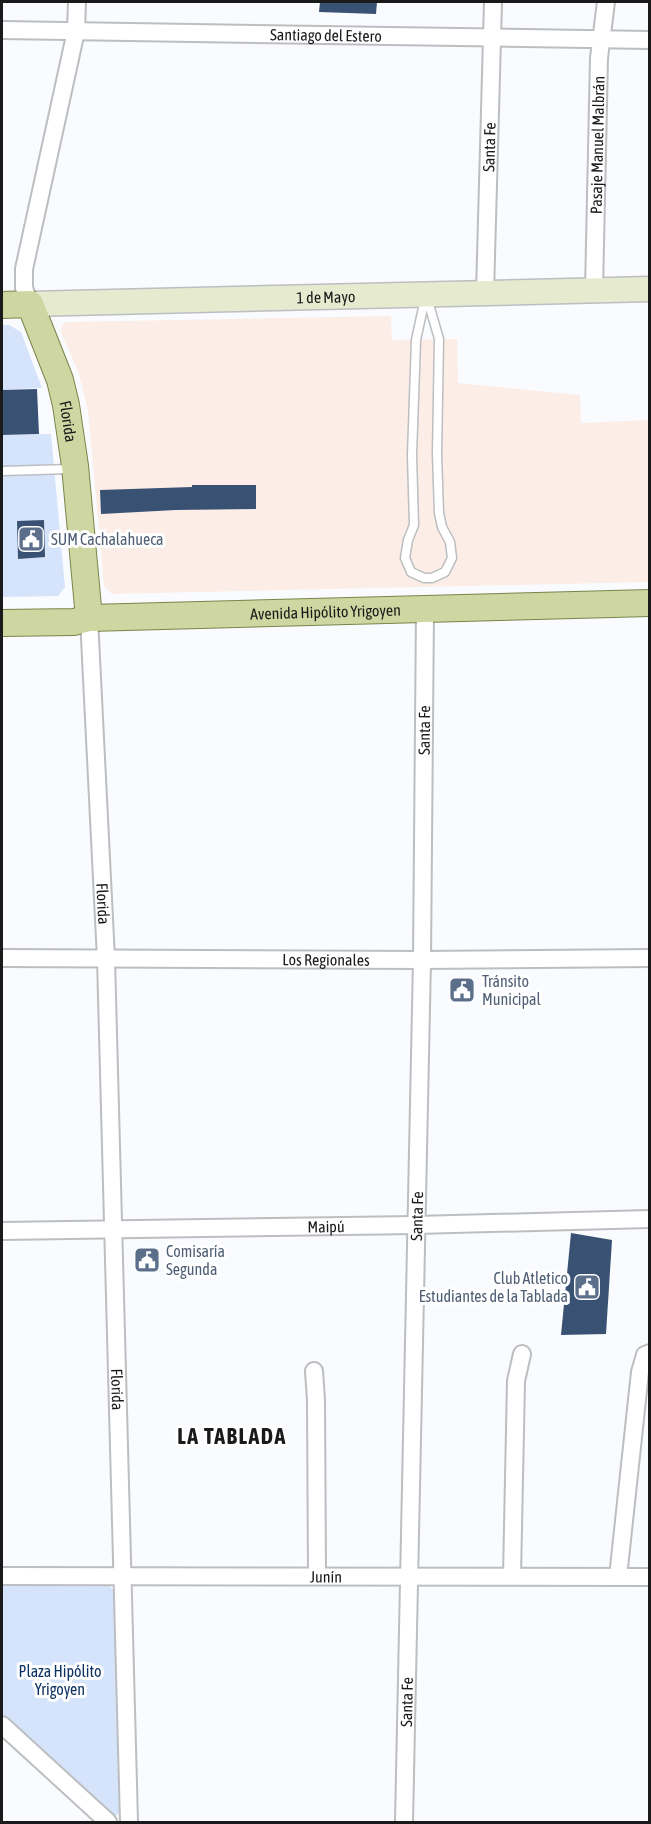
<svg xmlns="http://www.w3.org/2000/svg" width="651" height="1824" font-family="'Asap Condensed',sans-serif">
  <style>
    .industrial { fill: #fceee7 }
    .green { fill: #d5e4fa }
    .building { fill: #395274 }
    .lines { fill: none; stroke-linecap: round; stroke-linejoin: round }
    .lane-casing { stroke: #bcbec1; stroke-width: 11 }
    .street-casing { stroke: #bcbec1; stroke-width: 20 }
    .secondary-casing { stroke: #bcbec1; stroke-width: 27 }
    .primary-casing { stroke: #7a844a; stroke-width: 28 }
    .lane { stroke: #fff; stroke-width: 8 }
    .street { stroke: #fff; stroke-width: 16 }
    .secondary { stroke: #e6ebd0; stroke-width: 24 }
    .primary { stroke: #ced7a1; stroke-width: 26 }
    .labels { text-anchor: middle; stroke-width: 6; stroke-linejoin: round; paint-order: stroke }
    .street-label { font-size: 16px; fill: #1a1a1b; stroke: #fff }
    .service-label { font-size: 16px; fill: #4e5e75; stroke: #fff; text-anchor: start }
    .park-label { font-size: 16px; fill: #0d3261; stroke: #fff }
    .district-label { font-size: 22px; font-weight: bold; letter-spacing: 1.5px; fill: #1a1a1b; stroke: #fff }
  </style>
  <rect width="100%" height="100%" fill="#f9fbfe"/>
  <polygon class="industrial" points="391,316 392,340 457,339 458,383 580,395 581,423 649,420 649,582 112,594 104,586 88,411 79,374 60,330 65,322"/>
  <g class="green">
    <polygon points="2,325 9,325 21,332 42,388 2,390"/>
    <polygon points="51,434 65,587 58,596 2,597 2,435"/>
    <polygon points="2,1585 109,1585 117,1595 121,1811 116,1816 110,1815 2,1717"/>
  </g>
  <g class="building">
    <polygon points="320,2 377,2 376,14 319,12"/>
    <polygon points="37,389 39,434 2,435 2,390"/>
    <polygon points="192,485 256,485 256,509 176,510 101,514 100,490 192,487"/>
    <polygon points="44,520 45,557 18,559 17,521"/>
    <polygon points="571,1233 612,1240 606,1334 561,1335"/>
  </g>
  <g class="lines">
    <defs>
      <g id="lane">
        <polygon points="426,294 439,339 437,454 439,513 442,527 450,542 452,558 445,572 432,578 424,578 411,572 405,558 408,540 414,525 412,455 416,340"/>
        <polyline points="2,471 71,469"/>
      </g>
      <g id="street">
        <path id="s1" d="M2 30 650 40"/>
        <path id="s2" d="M594 291 599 58 606 2"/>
        <path id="s3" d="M485 293 493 2"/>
        <polyline points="30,304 24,288 24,269 76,31 77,2"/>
        <path id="s4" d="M89 618 106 959 129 1822"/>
        <path id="s5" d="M2 958 422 960 650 958"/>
        <path id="s6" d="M2 1231 416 1225 650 1219"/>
        <polyline points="314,1371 316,1400 317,1576"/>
        <path id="s7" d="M2 1576 650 1577"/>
        <polyline points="512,1576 516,1381 522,1354"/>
        <polyline points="618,1577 640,1372 645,1355 650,1353"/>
        <polyline points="2,1725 108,1822"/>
        <path id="s8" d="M404 1822 422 960 425 609"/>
      </g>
      <g id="secondary">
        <path id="s9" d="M30 304 650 289"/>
      </g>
      <g id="primary">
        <path id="s10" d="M2 305 30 304 60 380 66 405 75 466 89 618"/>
        <path id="s11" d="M2 623 74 622 89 618 650 603"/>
      </g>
    </defs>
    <use href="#lane" class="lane-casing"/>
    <use href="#street" class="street-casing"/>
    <use href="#secondary" class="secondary-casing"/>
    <use href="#primary" class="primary-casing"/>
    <use href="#lane" class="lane"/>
    <use href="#street" class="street"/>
    <use href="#secondary" class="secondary"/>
    <use href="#primary" class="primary"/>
  </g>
  <defs>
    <symbol id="civic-square" viewBox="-11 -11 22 22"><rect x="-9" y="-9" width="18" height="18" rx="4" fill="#5c6f8a" stroke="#fff"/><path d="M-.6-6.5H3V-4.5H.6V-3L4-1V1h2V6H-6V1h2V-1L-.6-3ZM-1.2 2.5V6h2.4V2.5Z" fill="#fff"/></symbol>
  </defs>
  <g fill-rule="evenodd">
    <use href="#civic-square" x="16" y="524" width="30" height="30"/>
    <use href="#civic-square" x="447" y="975" width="30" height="30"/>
    <use href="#civic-square" x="132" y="1245" width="30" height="30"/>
    <use href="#civic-square" x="572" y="1272" width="30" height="30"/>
  </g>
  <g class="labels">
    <g class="street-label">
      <text dy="6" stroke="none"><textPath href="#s1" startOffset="324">Santiago del Estero</textPath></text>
      <text dy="6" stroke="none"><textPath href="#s2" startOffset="146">Pasaje Manuel Malbrán</textPath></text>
      <text dy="6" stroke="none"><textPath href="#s3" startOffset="146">Santa Fe</textPath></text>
      <text dy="6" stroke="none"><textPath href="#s9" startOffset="296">1 de Mayo</textPath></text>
      <text dy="6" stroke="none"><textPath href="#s10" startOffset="152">Florida</textPath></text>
      <text dy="6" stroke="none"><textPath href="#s11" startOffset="324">Avenida Hipólito Yrigoyen</textPath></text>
      <text dy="6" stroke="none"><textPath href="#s8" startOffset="1092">Santa Fe</textPath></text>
      <text dy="6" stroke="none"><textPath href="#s4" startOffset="286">Florida</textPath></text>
      <text dy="6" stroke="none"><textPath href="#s5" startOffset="324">Los Regionales</textPath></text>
      <text dy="6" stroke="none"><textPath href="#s8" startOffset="606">Santa Fe</textPath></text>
      <text dy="6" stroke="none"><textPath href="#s6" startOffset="324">Maipú</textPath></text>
      <text dy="6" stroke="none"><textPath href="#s4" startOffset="772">Florida</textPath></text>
      <text dy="6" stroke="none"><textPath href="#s7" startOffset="324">Junín</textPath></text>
      <text dy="6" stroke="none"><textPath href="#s8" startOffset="120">Santa Fe</textPath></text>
    </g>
    <g class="service-label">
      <text x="51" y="545">SUM Cachalahueca</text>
      <text x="482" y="987">Tránsito<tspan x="482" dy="18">Municipal</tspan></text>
      <text x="166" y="1257">Comisaría<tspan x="166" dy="18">Segunda</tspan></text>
      <text x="568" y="1284" text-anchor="end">Club Atletico<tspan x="568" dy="18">Estudiantes de la Tablada</tspan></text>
    </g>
    <g class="park-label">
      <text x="60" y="1677">Plaza Hipólito<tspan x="60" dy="18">Yrigoyen</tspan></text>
    </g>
    <g class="district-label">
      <text x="232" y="1444">LA TABLADA</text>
    </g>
  </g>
  <rect width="651" height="1824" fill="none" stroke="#1a1a1b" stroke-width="6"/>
</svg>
